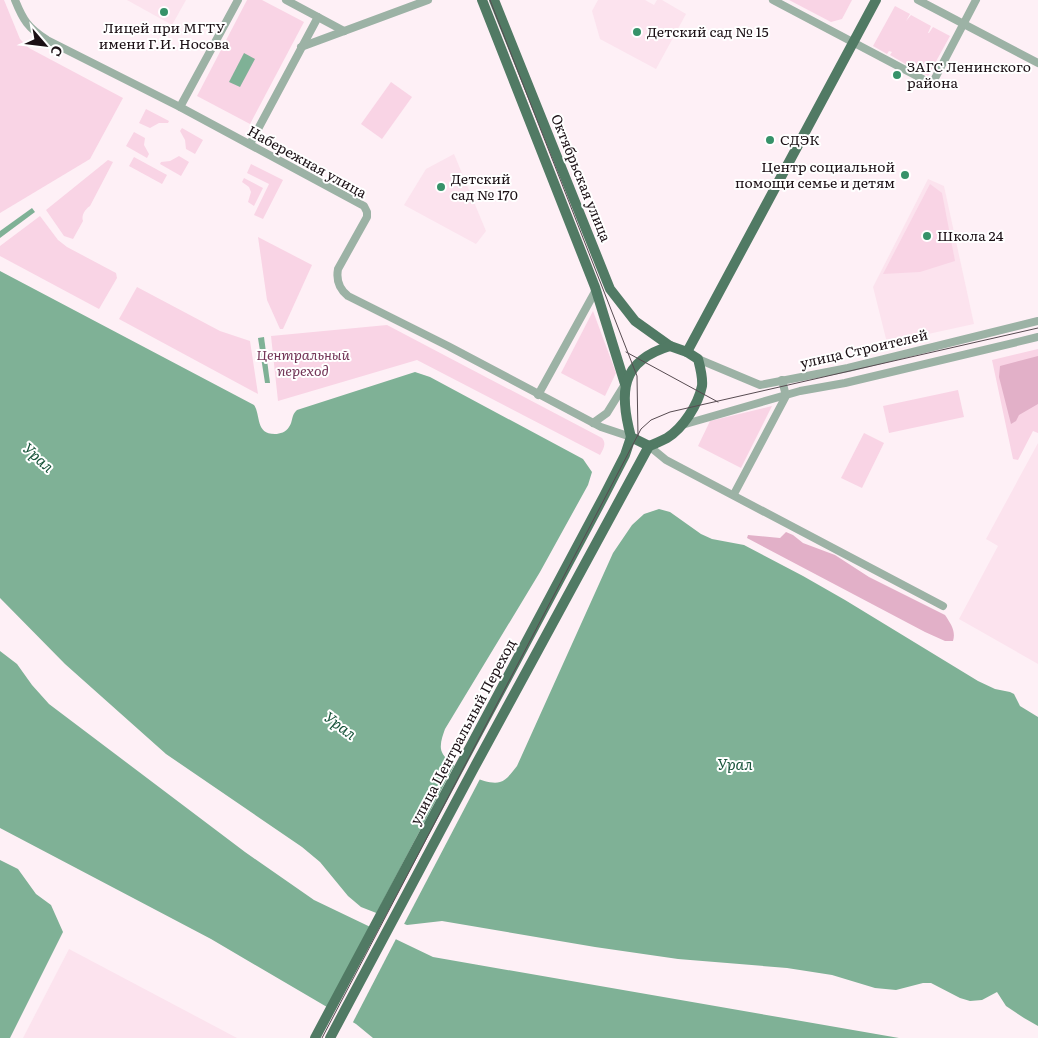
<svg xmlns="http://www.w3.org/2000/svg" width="1038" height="1038" font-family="Literata,serif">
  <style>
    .built { fill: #fce3ee }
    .green { fill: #f9d4e5 }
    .forest { fill: #e2b0c8 }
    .water { fill: #7fb196 }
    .pier { fill: #fef0f6 }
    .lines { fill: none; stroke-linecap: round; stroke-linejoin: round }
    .minor { stroke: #9cb2a5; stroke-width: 8 }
    .major { stroke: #517a64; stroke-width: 10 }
    .tram { stroke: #574b51; stroke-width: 1 }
    .poi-dot { fill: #369269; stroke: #fff; stroke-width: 2 }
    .labels { text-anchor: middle; stroke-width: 4; stroke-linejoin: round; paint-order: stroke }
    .poi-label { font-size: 14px; fill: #1b1015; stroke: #fff; text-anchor: start }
    .street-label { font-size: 14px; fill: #1b1015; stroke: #fff }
    .park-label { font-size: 14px; font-style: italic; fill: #733557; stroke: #fff }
    .water-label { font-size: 15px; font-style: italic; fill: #165339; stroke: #fff }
  </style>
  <rect width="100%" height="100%" fill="#fef0f6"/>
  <g class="built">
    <polygon points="127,0 186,0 172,25"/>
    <polygon points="598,0 645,0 654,5 657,0 662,0 686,14 656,69 600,39 592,11"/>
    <polygon points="454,154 486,231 476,244 404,205 426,169"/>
    <polygon points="928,179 944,186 974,324 887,343 873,287"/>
    <polygon points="1038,443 1038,664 959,619 998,546 986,539"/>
    <polygon points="69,949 237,1038 23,1038"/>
  </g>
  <g class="green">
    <polygon points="0,0 4,0 20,39 29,48 123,98 90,159 0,213"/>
    <polygon points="247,0 262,0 304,22 250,124 197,96"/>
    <polygon points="789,0 852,0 842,19 831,22"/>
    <polygon points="895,6 910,14 906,21 911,15 931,26 928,33 929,33 933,27 950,36 928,76 912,67 913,64 911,63 909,66 890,55 892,52 889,51 887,54 873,46"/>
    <polygon points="391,82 412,97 382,139 361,124"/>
    <polygon points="146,109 169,121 168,123 159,123 150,128 139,123"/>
    <polygon points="182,128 203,140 195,154 186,149 185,140 180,131"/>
    <polygon points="134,132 145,138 144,145 149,154 147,158 126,146"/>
    <polygon points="179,156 189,162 181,176 160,164 161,162 170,161"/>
    <polygon points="134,157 167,175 162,184 129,166"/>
    <path d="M108 160 113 162 90 206C85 209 81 216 83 221L73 239 64 236 46 210Z"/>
    <polygon points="251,164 283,180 263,219 254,215 269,184 247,173"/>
    <polygon points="244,178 263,188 254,206 248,202 251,192 249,187 242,182"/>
    <polygon points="930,184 942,193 955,261 920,272 883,274"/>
    <polygon points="40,216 58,240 67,247 116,273 117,278 99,309 0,256 0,246"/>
    <polygon points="258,237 312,265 283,329 280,329 267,300"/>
    <polygon points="137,287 220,331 250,341 258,394 119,319"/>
    <polygon points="593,311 616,373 605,396 561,373"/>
    <path d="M387 325 602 438C607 444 603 449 600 455L417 360 278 401 271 336Z"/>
    <polygon points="1038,349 1038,433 1033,431 1018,460 1013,459 992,360"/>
    <polygon points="958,390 964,417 889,433 883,406"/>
    <polygon points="772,406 741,468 698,446 710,421"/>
    <polygon points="864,433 884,443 862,488 841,478"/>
  </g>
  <g class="forest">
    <polygon points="1038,356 1038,404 1019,415 1016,421 1011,424 999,377 1000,366"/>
    <path d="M786 532 793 535 803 543 835 555 869 577 945 615C951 624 956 631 953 641H945L925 632 747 538 748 535 780 538Z"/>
  </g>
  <g class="water">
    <polygon points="244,53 255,59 240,87 229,82"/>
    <polygon points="32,208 35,212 0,238 0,231"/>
    <path d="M0 271 254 405C261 415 255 434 275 434 280 434 286 432 289 427 293 422 291 415 297 410L415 372 430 377 583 459 592 472 588 485 540 572 445 729C443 735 440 742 441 749 443 764 485 787 500 782 507 780 512 772 517 766L613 553 632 525 644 514 659 509 670 512 701 534 712 539 744 545 803 576 845 600 978 681 995 689 1010 692 1014 694 1020 706 1038 717V1026L1024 1018 1006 1006 997 992 982 1000 970 1001 960 998 931 983H923L896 990 875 988 832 975 787 968 678 959 595 947 442 921 407 925 361 907 348 896 320 862 302 847 166 754 65 664 0 598Z"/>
    <polygon points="264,337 270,383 265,383 258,338"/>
    <polygon points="0,651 17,664 32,685 49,704 245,852 314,900 433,957 899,1038 373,1038 356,1024 211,939 0,828"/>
    <polygon points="0,860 18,869 36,894 51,905 63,932 10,1038 0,1038"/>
  </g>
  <g class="pier">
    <polygon points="455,764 481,777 403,926 375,916"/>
    <polygon points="371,924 397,937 352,1024 326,1009"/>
  </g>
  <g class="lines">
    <g class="minor">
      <path d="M15 0C23 20 28 28 47 40L180 107 364 206 367 212V217L338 269C336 280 339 289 348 296L448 346 601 427 631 437"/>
      <polyline points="286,0 344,31"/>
      <polyline points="773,0 932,84 976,0"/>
      <polyline points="918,0 1038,63"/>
      <polyline points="301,47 428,0"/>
      <polyline points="180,107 238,0"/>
      <polyline points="250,144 318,17"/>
      <polyline points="698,359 760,385 848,368 1038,321"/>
      <polyline points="538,395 596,290"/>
      <polyline points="593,423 607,413 625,384"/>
      <polyline points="682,425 800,391 845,383 1038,337"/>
      <polyline points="649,446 666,460 943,606"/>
      <polyline points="734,494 786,396 782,380"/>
    </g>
    <g class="major">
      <polyline points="482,0 595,287 625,384"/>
      <path d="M494 0 610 289 635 321 670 346 687 352 698 359C700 367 703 377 702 386 698 405 683 428 667 438 661 441 655 444 649 446"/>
      <polyline points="687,352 876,0"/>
      <path d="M649 446 631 437C619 393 620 361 670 346"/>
      <polyline points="315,1038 604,496 625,455 631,437"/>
      <polyline points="330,1038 474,768 649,446"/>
    </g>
    <g class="tram">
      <polyline points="490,0 637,376 638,436"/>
      <polyline points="626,352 718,402"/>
      <polyline points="322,1038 641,429 651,420 670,412 1038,328"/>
    </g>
  </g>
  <g class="poi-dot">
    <circle cx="164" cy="12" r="5"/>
    <circle cx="637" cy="32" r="5"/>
    <circle cx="897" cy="75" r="5"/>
    <circle cx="770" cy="140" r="5"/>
    <circle cx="905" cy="175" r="5"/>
    <circle cx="441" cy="187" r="5"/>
    <circle cx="927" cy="236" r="5"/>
  </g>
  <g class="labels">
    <g class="poi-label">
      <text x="164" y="33" text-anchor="middle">Лицей при МГТУ<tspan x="164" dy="16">имени Г.И. Носова</tspan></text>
      <text x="647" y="37">Детский сад № 15</text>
      <text x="907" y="72">ЗАГС Ленинского<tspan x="907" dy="16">района</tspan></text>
      <text x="780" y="145">СДЭК</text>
      <text x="895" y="172" text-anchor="end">Центр социальной<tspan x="895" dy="16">помощи семье и детям</tspan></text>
      <text x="451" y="184">Детский<tspan x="451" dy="16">сад № 170</tspan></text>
      <text x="937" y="241">Школа 24</text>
    </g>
    <g class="street-label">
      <text transform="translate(307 162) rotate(29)" y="5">Набережная улица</text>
      <text transform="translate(581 178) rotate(68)" y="5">Октябрьская улица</text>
      <text transform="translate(864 349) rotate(-13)" y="5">улица Строителей</text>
      <text transform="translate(463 732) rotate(-62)" y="5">улица Центральный Переход</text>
    </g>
    <g class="park-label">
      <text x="303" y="360">Центральный<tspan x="303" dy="16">переход</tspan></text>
    </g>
    <g class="water-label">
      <text transform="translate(38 458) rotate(42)" y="5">Урал</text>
      <text transform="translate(340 726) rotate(37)" y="5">Урал</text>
      <text x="735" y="770">Урал</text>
    </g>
  </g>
  <g transform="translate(45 45) rotate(118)" stroke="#ffffff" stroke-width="4" paint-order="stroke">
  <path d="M0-4L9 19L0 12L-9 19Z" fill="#1b1015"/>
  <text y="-8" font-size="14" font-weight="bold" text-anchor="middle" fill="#1b1015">С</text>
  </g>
</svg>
